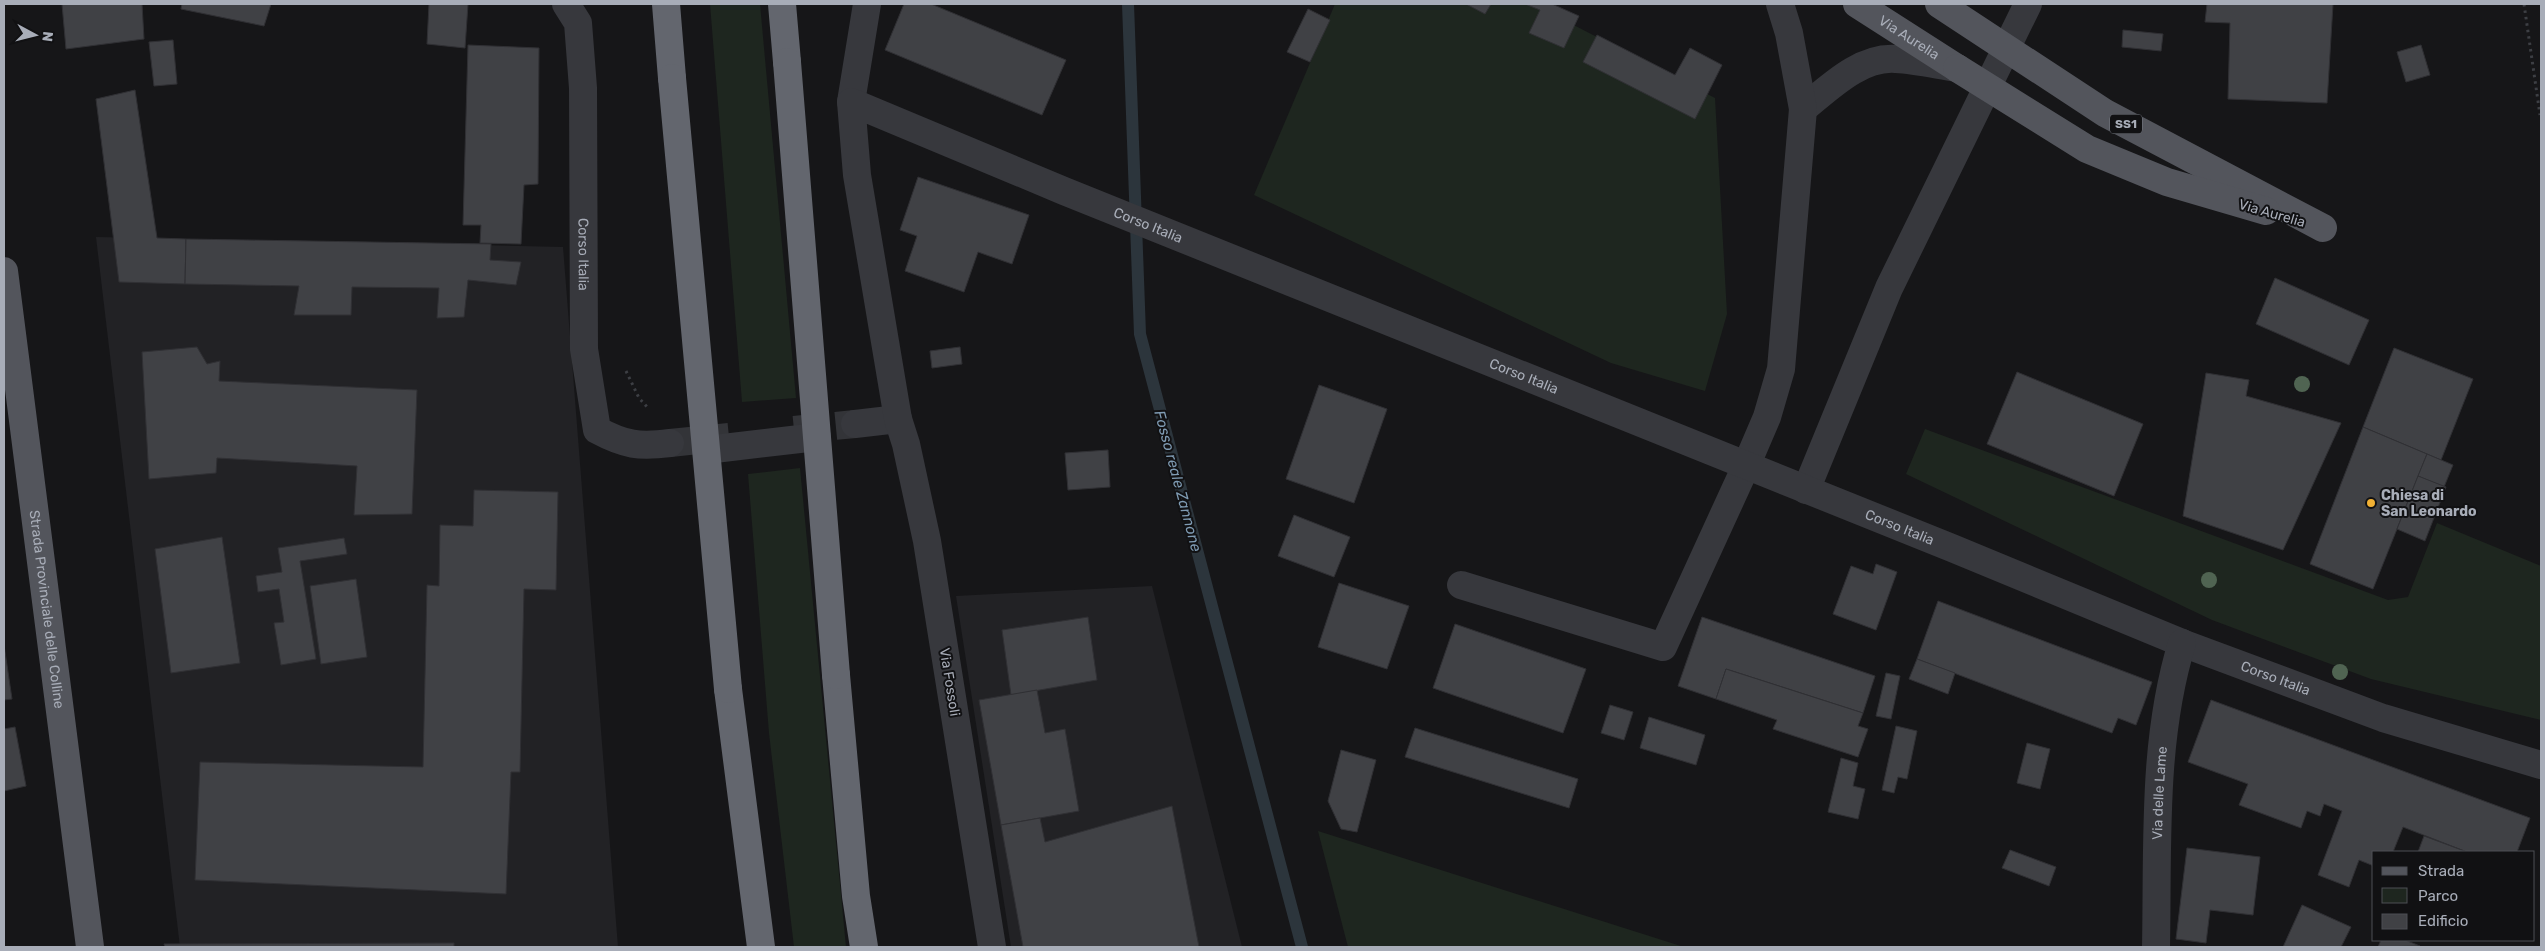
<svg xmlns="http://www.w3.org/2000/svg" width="2545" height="951" font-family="Rubik,sans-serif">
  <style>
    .built { fill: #222225 }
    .green { fill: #1e261f }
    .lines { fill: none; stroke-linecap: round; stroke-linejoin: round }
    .stream { stroke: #2c353c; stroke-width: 12 }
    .building { fill: #404145; stroke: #303034 }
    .minor-tunnel { stroke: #333438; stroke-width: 28; stroke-dasharray: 28 14; stroke-linecap: butt }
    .path { stroke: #3d3f44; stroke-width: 3; stroke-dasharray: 2.5 4; stroke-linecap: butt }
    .minor { stroke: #37383d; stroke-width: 28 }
    .major { stroke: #53555c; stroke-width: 28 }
    .highway { stroke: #63666e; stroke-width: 28 }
    .major-bridge { stroke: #53555c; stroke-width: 28 }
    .highway-bridge { stroke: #63666e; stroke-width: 28 }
    .tree { fill: #506452 }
    .poi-dot { fill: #f2b134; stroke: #111113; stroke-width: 2 }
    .labels { text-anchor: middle; stroke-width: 4; stroke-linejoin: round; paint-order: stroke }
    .shield { fill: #111113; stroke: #7b7e86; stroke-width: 1 }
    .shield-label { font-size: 12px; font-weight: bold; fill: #a8adb8 }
    .street-label { font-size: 14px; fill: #a8adb8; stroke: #111113 }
    .poi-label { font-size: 14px; font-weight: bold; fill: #a8adb8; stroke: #111113; text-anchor: start }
    .water-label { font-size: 15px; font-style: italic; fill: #7f9bb3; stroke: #111113 }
  </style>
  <rect width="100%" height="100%" fill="#161618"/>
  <g class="built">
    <polygon points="96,237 563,247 618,947 180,947"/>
    <polygon points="1152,586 1242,947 1011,947 956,596"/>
  </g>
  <g class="green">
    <polygon points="710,4 760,4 796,398 742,402"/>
    <polygon points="1335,4 1533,4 1715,98 1727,314 1705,391 1611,363 1254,195"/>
    <polygon points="1925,429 2388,600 2408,597 2437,523 2541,566 2541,720 2371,679 2212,620 1906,474"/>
    <polygon points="800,468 846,947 794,947 769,733 748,474"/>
    <polygon points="1318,831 1684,947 1348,947"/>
  </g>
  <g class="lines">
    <polyline class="stream" points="1128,4 1140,334 1302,947"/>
  </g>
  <g class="building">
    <polygon points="62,4 142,4 144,39 66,49"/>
    <polygon points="182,4 271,4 264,26 181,9"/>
    <polygon points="429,4 468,4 465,48 427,44"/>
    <polygon points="904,4 931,4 1066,60 1042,115 885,50"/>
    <polygon points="1466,4 1491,4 1485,14"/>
    <polygon points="1525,4 1552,4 1579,16 1564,48 1529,33 1540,10"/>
    <polygon points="2207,4 2333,4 2327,103 2228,99 2230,23 2205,22"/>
    <polygon points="1308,9 1330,20 1310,62 1287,52"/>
    <polygon points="2123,30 2163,34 2161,51 2122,47"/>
    <polygon points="1597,35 1675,75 1690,48 1722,65 1695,119 1583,62"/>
    <polygon points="173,40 177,84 154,86 149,42"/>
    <polygon points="468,45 539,48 538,184 524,185 521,244 480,243 481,225 463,225"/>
    <polygon points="2421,45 2430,75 2406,82 2397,52"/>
    <polygon points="135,90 157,238 186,239 185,284 119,282 96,99"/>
    <polygon points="918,177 1029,215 1012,264 978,252 964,292 905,271 917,236 900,230"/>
    <polygon points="186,239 491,244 490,260 521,262 516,285 468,280 464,317 437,318 439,288 352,287 351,315 294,315 299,286 185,284"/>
    <polygon points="2275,278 2369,320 2349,365 2256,324"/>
    <polygon points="197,347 207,364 220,361 219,381 417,390 412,514 354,515 357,466 217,458 216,473 149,479 142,352"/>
    <polygon points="960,347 962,364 932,368 930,351"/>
    <polygon points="2394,348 2473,379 2441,460 2363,427"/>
    <polygon points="2017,372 2143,424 2114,496 1987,444"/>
    <polygon points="2206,373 2249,380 2246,396 2341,423 2283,550 2183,516"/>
    <polygon points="1319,385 1387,409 1354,503 1286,479"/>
    <polygon points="2363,427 2427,454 2373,589 2310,564"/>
    <polygon points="1108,450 1110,487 1068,490 1065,453"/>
    <polygon points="2427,454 2453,465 2444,487 2418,476"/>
    <polygon points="2418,476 2446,487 2425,541 2397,529"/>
    <polygon points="474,490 558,492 556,590 524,589 520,772 511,772 506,894 195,880 200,762 423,767 427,585 439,586 440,525 473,526"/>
    <polygon points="1294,515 1350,537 1334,577 1278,556"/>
    <polygon points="222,537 240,663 171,673 155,549"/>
    <polygon points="344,538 347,554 300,561 316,659 281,665 274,623 284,622 279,589 258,592 256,576 282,572 278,548"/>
    <polygon points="1876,564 1897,572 1876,630 1833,614 1851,566 1873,574"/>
    <polygon points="356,579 367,657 321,664 310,586"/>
    <polygon points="1339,583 1409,606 1387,669 1318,647"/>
    <polygon points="1938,601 2152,682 2136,725 2118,718 2112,733 1917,659"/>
    <polygon points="1088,617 1097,680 1011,695 1002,630"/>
    <polygon points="1702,617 1875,676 1863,713 1726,669 1716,699 1678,686"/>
    <polygon points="1455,624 1586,669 1563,733 1433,688"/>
    <polygon points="4,645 12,699 4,700"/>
    <polygon points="1917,659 1955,673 1948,694 1909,679"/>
    <polygon points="1726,669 1863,713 1858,726 1868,729 1858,757 1773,729 1777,720 1716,699"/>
    <polygon points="1886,673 1900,676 1891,719 1876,716"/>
    <polygon points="1037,690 1045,733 1065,729 1079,811 1001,825 979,700"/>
    <polygon points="2211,700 2530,818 2517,852 2467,852 2403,827 2393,852 2374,852 2374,866 2359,860 2349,887 2318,875 2342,811 2324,804 2320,816 2307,811 2301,828 2239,805 2248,784 2188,762"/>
    <polygon points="1610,705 1633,712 1624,740 1601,733"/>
    <polygon points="1649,717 1705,735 1696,765 1640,748"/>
    <polygon points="1896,726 1917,731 1907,779 1898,777 1894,793 1882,790"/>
    <polygon points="15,727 26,786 4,791 4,729"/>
    <polygon points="1415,728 1578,779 1569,808 1405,757"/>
    <polygon points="2027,743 2050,749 2040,789 2017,783"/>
    <polygon points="1341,750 1376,760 1357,832 1341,829 1328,801"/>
    <polygon points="1841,758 1858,763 1853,786 1865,789 1858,819 1828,812"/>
    <polygon points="1172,806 1199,947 1023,947 1001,825 1040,818 1045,842"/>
    <polygon points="2424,836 2467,852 2418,852"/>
    <polygon points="2187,848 2260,857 2253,915 2210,910 2206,943 2176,939"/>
    <polygon points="2010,850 2056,867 2049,886 2002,868"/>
    <polygon points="2302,905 2351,927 2341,947 2283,947"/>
    <polygon points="2381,940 2405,940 2420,946 2378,947"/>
    <polygon points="454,943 454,947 165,947 164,944"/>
  </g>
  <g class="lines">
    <g class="minor-tunnel">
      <polyline points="794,430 855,424"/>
      <polyline points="670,443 729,437"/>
    </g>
    <g class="path">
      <polyline points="2524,4 2540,115"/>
      <polyline points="626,371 639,398 648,408"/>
    </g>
    <g class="minor">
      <path id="s1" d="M566 4 578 23 583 88 584 349 597 430C625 445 639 447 670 443"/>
      <polyline points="851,102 867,4"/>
      <path d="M1803 109C1828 89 1860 56 1896 59 1916 60 1937 65 1957 68"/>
      <polyline points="855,424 898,419"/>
      <polyline points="706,450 817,437"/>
      <polyline points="1806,490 1889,288 2028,4"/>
      <polyline points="1461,585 1663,647 1746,466 1767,417 1781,369 1803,109 1789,33 1780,4"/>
      <path id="s2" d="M992 947 927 541 906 444 898 419 857 175 851 102 1064 191 1952 548 2182 643 2383 718 2541 765"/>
      <path id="s3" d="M2156 947C2158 846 2152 741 2182 643"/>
    </g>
    <g class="major">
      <path id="s4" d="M1857 4 1957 68"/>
      <path id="s5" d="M4 271 90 947"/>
    </g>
    <g class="highway">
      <polyline points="666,4 672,78"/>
      <polyline points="782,4 787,62"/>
      <polyline points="836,675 856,896 864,947"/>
      <polyline points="728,689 761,947"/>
    </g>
    <g class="major-bridge">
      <polyline points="1939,4 2105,113 2323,228"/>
      <polyline points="1957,68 2087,149 2167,182 2266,211"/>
    </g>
    <g class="highway-bridge">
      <polyline points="787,62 836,675"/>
      <polyline points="672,78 728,689"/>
    </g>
  </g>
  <g class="tree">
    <circle cx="2302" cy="384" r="8"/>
    <circle cx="2209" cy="580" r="8"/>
    <circle cx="2340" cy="672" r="8"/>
  </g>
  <circle class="poi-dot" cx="2371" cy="503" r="5"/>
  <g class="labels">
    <rect class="shield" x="2110" y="114.5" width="32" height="19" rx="4"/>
    <g class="shield-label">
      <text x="2126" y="128">SS1</text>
    </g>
    <g class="street-label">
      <text dy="5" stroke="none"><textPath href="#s4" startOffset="62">Via Aurelia</textPath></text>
      <text transform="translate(2272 213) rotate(16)" y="5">Via Aurelia</text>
      <text dy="5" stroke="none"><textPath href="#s2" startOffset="1179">Corso Italia</textPath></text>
      <text dy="5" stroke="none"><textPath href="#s1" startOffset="254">Corso Italia</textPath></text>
      <text dy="5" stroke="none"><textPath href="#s2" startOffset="1584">Corso Italia</textPath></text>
      <text dy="5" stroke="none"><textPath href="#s2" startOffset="1989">Corso Italia</textPath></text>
      <text dy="5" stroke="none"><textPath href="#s5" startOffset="341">Strada Provinciale delle Colline</textPath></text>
      <text dy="5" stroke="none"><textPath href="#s2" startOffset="2394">Corso Italia</textPath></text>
      <text transform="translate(950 682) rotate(81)" y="5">Via Fossoli</text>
      <text dy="5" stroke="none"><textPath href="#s3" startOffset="154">Via delle Lame</textPath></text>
    </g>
    <g class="poi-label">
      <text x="2381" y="500">Chiesa di<tspan x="2381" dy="16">San Leonardo</tspan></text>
    </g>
    <g class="water-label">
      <text transform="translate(1178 481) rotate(75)" y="5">Fosso reale Zannone</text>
    </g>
  </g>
  <rect width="2545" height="951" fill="none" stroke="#a8adb8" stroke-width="10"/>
  <rect x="2372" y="851" width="162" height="90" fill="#111113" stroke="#4d4f55"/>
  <rect x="2382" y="867" width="25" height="8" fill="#53555c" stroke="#4d4f55"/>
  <text x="2418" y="876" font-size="15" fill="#a8adb8">Strada</text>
  <rect x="2382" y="888" width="25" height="15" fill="#1e261f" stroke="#4d4f55"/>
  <text x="2418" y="901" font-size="15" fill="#a8adb8">Parco</text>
  <rect x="2382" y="914" width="25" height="15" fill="#404145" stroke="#4d4f55"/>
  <text x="2418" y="926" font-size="15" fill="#a8adb8">Edificio</text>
  <g transform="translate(35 35) rotate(97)" stroke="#111113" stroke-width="4" paint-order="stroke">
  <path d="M0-4L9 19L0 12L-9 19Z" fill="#a8adb8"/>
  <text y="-8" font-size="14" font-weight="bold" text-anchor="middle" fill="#a8adb8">N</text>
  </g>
</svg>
